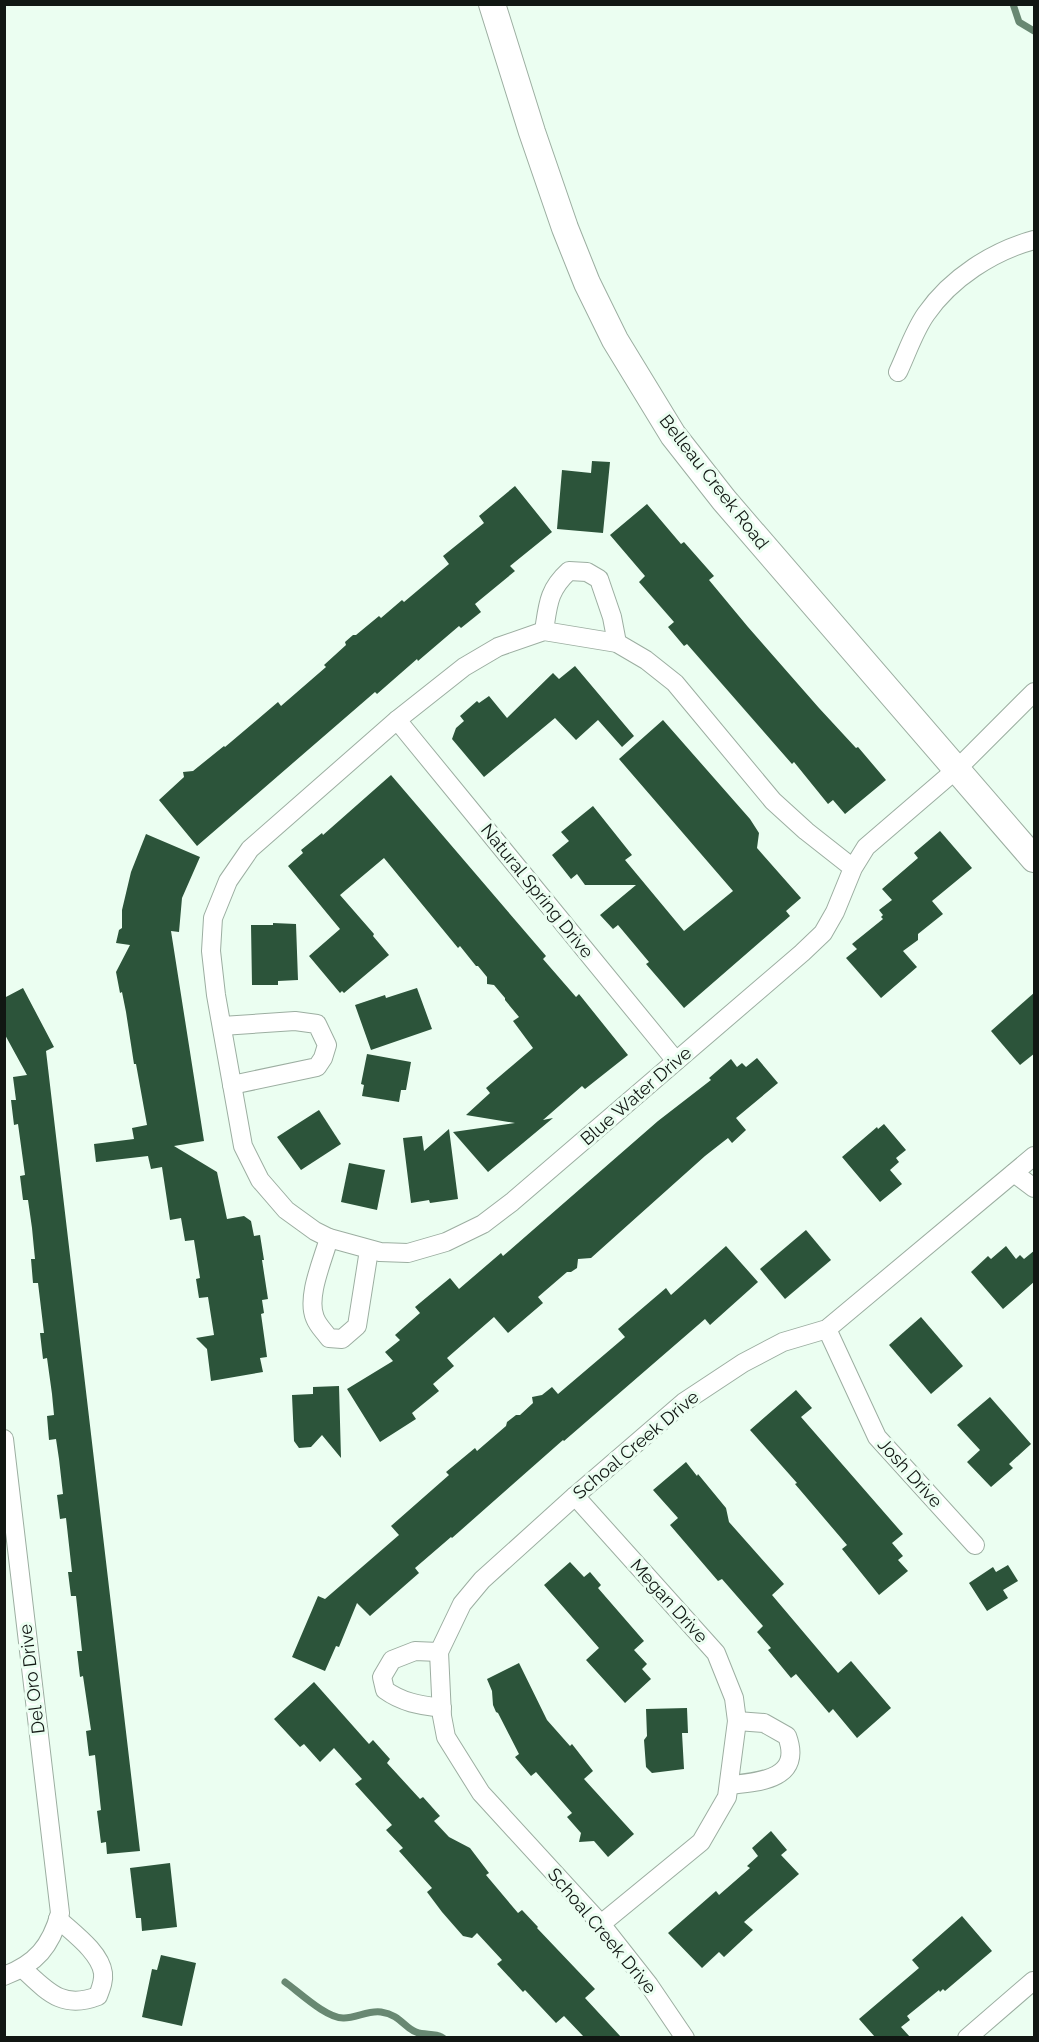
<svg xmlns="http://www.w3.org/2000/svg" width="1039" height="2042" font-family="Raleway,sans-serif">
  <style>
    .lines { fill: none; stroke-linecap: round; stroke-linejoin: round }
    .stream { stroke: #688872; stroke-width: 7 }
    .building { fill: #2c543a }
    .street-casing { stroke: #9caea1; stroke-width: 20 }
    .secondary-casing { stroke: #9caea1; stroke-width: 28 }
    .street { stroke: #fff; stroke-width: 18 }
    .secondary { stroke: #fff; stroke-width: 26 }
    .labels { text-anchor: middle; stroke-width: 6; stroke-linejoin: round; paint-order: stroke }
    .street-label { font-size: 18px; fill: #111713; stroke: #ebfef1 }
  </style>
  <rect width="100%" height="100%" fill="#ebfef1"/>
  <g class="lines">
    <g class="stream">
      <polyline points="1013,4 1019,22 1034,31"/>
      <path d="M285 1982C299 1992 327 2019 344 2018 356 2018 369 2010 381 2012 401 2015 403 2027 416 2032 425 2036 436 2032 443 2038"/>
    </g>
  </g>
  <g class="building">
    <polygon points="592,461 610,462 603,533 557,529 562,470 591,473"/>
    <polygon points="515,486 552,532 510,566 515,571 475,604 481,612 461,628 459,626 418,661 417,659 377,694 375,692 197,846 159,800 184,777 183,772 193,771 224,746 225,747 278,702 281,706 326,667 324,665 346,645 345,642 353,635 356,635 379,616 381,618 402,600 404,602 449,564 443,556 484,523 479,516"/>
    <polygon points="647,504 681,544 684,542 714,576 709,580 748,627 819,708 856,748 858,747 886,780 845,814 833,800 828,804 794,762 792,764 687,644 684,646 668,627 674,622 639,582 645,576 610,535"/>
    <polygon points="575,666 634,736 622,747 598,720 576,740 555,718 484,777 452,739 456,728 464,721 460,716 477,701 479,703 489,696 507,718 553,673 559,679"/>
    <polygon points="663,720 750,819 759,833 757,848 801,898 786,911 790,916 684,1008 646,964 649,962 618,925 613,929 600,915 636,885 585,885 577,874 571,879 552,855 569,841 561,832 593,806 632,855 625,860 684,931 733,891 619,759"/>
    <polygon points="391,775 546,956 543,959 576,997 579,994 628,1055 585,1089 582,1086 543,1120 553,1118 488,1172 453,1132 515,1123 466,1115 490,1093 486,1088 533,1048 513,1021 519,1017 505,1000 505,998 494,985 487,984 487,977 478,966 476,966 460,946 458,948 384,858 340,895 374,934 373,936 389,955 344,993 342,991 340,993 309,956 340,929 288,866 303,853 301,850 322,833 323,835"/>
    <polygon points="940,831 972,868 932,901 943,914 918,934 918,940 903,951 917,967 881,998 846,958 857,949 852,944 883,919 881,917 883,915 879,910 892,900 882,889 918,858 914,853"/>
    <polygon points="146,834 200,857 182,898 179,932 171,931 204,1141 174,1146 217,1172 227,1219 244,1216 251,1221 254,1236 260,1235 264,1260 262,1260 268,1299 262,1300 264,1313 261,1314 267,1357 260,1358 263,1372 211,1381 207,1349 196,1338 214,1335 208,1297 199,1298 196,1279 200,1278 194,1240 185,1241 181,1218 170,1220 162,1167 151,1169 148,1156 96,1162 94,1144 134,1139 132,1128 147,1125 136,1064 134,1064 126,1012 122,992 120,993 116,972 130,945 116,943 119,930 122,928 122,910 131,872"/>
    <polygon points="273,923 296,924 298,980 278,981 278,985 252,985 251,925 273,925"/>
    <polygon points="23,988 54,1047 46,1051 140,1851 107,1854 106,1842 101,1843 97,1811 101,1810 95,1755 89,1756 86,1731 91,1730 83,1676 80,1677 77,1651 82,1651 76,1596 71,1596 68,1572 72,1572 66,1518 60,1519 57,1495 63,1494 59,1459 56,1439 49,1440 47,1416 54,1415 52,1394 47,1358 43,1359 40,1333 44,1333 38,1283 33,1283 31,1259 35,1259 32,1228 28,1200 23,1200 20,1176 25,1175 18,1124 14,1125 11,1100 16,1100 13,1077 27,1075 4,1033 4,998"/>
    <polygon points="417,988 432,1029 371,1050 355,1005 385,995 386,998"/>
    <polygon points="1035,992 1035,1053 1020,1065 991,1031"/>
    <polygon points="367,1054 411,1062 406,1090 401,1090 399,1102 362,1096 364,1085 361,1084"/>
    <polygon points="757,1058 778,1083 736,1118 746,1130 732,1143 728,1138 705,1156 591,1258 578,1259 577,1268 571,1272 567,1272 538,1297 543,1303 508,1333 494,1317 447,1358 454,1366 433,1384 439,1391 412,1413 416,1419 380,1442 347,1389 393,1361 385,1352 400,1340 395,1335 420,1313 415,1307 450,1278 459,1289 501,1253 503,1256 658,1121 711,1080 709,1078 731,1059 737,1067 742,1063 746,1067"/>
    <polygon points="319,1110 341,1144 301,1170 277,1137"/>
    <polygon points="884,1124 906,1150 896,1158 899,1162 890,1170 902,1184 880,1202 842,1157 877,1127 878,1129"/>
    <polygon points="449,1129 458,1199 430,1203 429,1200 411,1203 403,1138 422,1136 424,1151"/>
    <polygon points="349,1163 385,1170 377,1210 341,1202"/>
    <polygon points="806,1230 831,1260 785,1299 760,1269"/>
    <polygon points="726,1246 758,1282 710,1325 705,1319 564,1441 563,1440 452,1538 451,1537 415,1568 419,1573 370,1616 357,1603 339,1647 336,1646 325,1671 292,1657 318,1596 325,1599 399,1535 391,1526 449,1475 446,1472 475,1448 477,1451 506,1426 507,1422 516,1415 520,1415 533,1403 532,1397 542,1395 552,1387 558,1394 625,1337 618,1329 666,1288 671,1295"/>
    <polygon points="1006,1246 1016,1259 1020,1255 1024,1259 1035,1250 1035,1281 1003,1309 971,1272 988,1256 991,1259"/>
    <polygon points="921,1317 963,1366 931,1394 889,1345"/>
    <polygon points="339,1386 341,1458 322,1435 311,1447 299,1448 294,1441 292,1395 313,1394 313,1387"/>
    <polygon points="796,1390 812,1408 801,1417 903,1534 892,1543 903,1556 898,1560 908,1571 879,1595 842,1549 847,1545 795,1484 797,1483 750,1430"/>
    <polygon points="990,1397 1031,1444 1009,1464 1013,1468 991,1487 967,1462 980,1450 957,1425"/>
    <polygon points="686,1462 697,1476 698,1474 726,1508 729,1522 784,1584 772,1595 838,1673 851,1661 891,1708 857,1738 833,1709 829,1713 796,1674 791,1678 768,1650 771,1648 757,1632 763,1626 722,1579 718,1581 670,1525 678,1518 653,1490"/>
    <polygon points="570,1562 584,1577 590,1572 601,1585 598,1588 644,1641 634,1650 647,1664 642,1669 651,1679 625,1703 586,1660 599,1648 544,1585"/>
    <polygon points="1008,1565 1018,1581 1003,1590 1008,1598 987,1611 969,1583 993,1567 996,1572"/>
    <polygon points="519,1663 547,1720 570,1746 572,1744 593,1771 584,1779 634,1834 608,1857 594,1841 579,1842 581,1833 567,1817 572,1813 536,1772 531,1776 515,1757 519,1754 498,1713 496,1712 493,1705 492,1691 487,1679"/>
    <polygon points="314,1682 369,1744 373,1740 390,1759 387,1763 420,1799 423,1797 440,1816 434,1821 449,1837 470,1848 489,1873 486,1875 518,1913 522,1910 538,1927 537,1928 595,1989 585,1998 621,2037 584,2037 564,2016 556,2023 525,1990 523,1992 497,1964 502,1960 477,1933 472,1938 463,1936 442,1912 427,1892 432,1888 399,1851 403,1848 386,1830 392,1825 355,1784 362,1779 334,1748 320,1762 304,1744 300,1747 274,1719"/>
    <polygon points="687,1708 688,1733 682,1733 684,1769 652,1773 646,1767 644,1740 647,1736 646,1709"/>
    <polygon points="771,1831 787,1850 781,1855 799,1874 744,1922 753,1930 724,1957 719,1952 702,1968 668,1933 716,1891 719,1895 750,1868 747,1866 758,1856 752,1848"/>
    <polygon points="170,1863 177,1927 142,1931 141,1918 136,1918 130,1868"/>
    <polygon points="962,1916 992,1951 945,1991 943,1989 940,1992 939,1990 907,2016 910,2020 901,2027 910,2037 875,2037 859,2019 919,1968 912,1960"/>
    <polygon points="161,1955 196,1963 182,2026 142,2017 152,1969 157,1970"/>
  </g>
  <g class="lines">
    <defs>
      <g id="street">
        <path d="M898 372C907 353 914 331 926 314 951 278 993 251 1034 240"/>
        <path d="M544 631C548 605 548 590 569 571L587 572 599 579 612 617 617 643"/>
        <polyline points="397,720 676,1061"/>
        <polyline points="853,868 806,831 773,801 675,683 646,660 617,643 544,631 498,647 464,667 397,720 250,849 228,881 213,918 211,951 216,995 243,1146 260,1180 286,1210 315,1231 329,1238 380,1252 408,1253 446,1242 483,1224 512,1202 802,953 823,933 835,912 853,868 866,847 958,768 1034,692"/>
        <polyline points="222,1026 295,1021 317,1024 327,1045 323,1058 317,1067 232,1085"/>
        <polyline points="1014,1173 1034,1188"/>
        <path d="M329 1238C323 1260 306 1297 315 1318 318 1326 324 1331 329 1338L342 1339 357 1326 369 1250"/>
        <polyline points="827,1329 877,1437 975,1545"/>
        <path d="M4 1439 60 1913C51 1946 36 1964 4 1976"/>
        <polyline points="575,1496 716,1653 734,1698 737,1721 727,1797 701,1842 601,1924"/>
        <path d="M439 1652 415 1651 392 1660 382 1677 385 1690C403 1703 420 1705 442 1708"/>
        <path d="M730 1785C760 1782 803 1779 787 1736L764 1723 737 1721"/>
        <path d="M22 1968C47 1991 62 2010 98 1996 101 1988 104 1981 103 1973 100 1952 73 1933 58 1919"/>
        <polyline points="685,2038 649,1985 601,1924 481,1793 446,1737 442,1716 439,1652 462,1604 482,1580 575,1496 684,1402 743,1363 783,1342 827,1329 1034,1156"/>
        <polyline points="967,2038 1033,1981"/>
      </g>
      <polyline id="secondary" points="492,4 532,132 565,228 587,283 615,340 673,435 724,500 1034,859"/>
    </defs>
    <use href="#street" class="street-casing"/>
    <use href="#secondary" class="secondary-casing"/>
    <use href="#street" class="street"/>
    <use href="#secondary" class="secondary"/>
  </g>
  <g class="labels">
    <g class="street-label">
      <text transform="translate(714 482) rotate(52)" y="6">Belleau Creek Road</text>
      <text transform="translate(537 891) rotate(51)" y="6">Natural Spring Drive</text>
      <text transform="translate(636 1096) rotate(-41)" y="6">Blue Water Drive</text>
      <text transform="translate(636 1445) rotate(-40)" y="6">Schoal Creek Drive</text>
      <text transform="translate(910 1473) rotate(48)" y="6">Josh Drive</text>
      <text transform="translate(669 1601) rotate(48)" y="6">Megan Drive</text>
      <text transform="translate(32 1679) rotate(-97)" y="6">Del Oro Drive</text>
      <text transform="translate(602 1931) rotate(50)" y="6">Schoal Creek Drive</text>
    </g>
  </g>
  <rect width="1039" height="2042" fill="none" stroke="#111713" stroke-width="12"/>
</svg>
